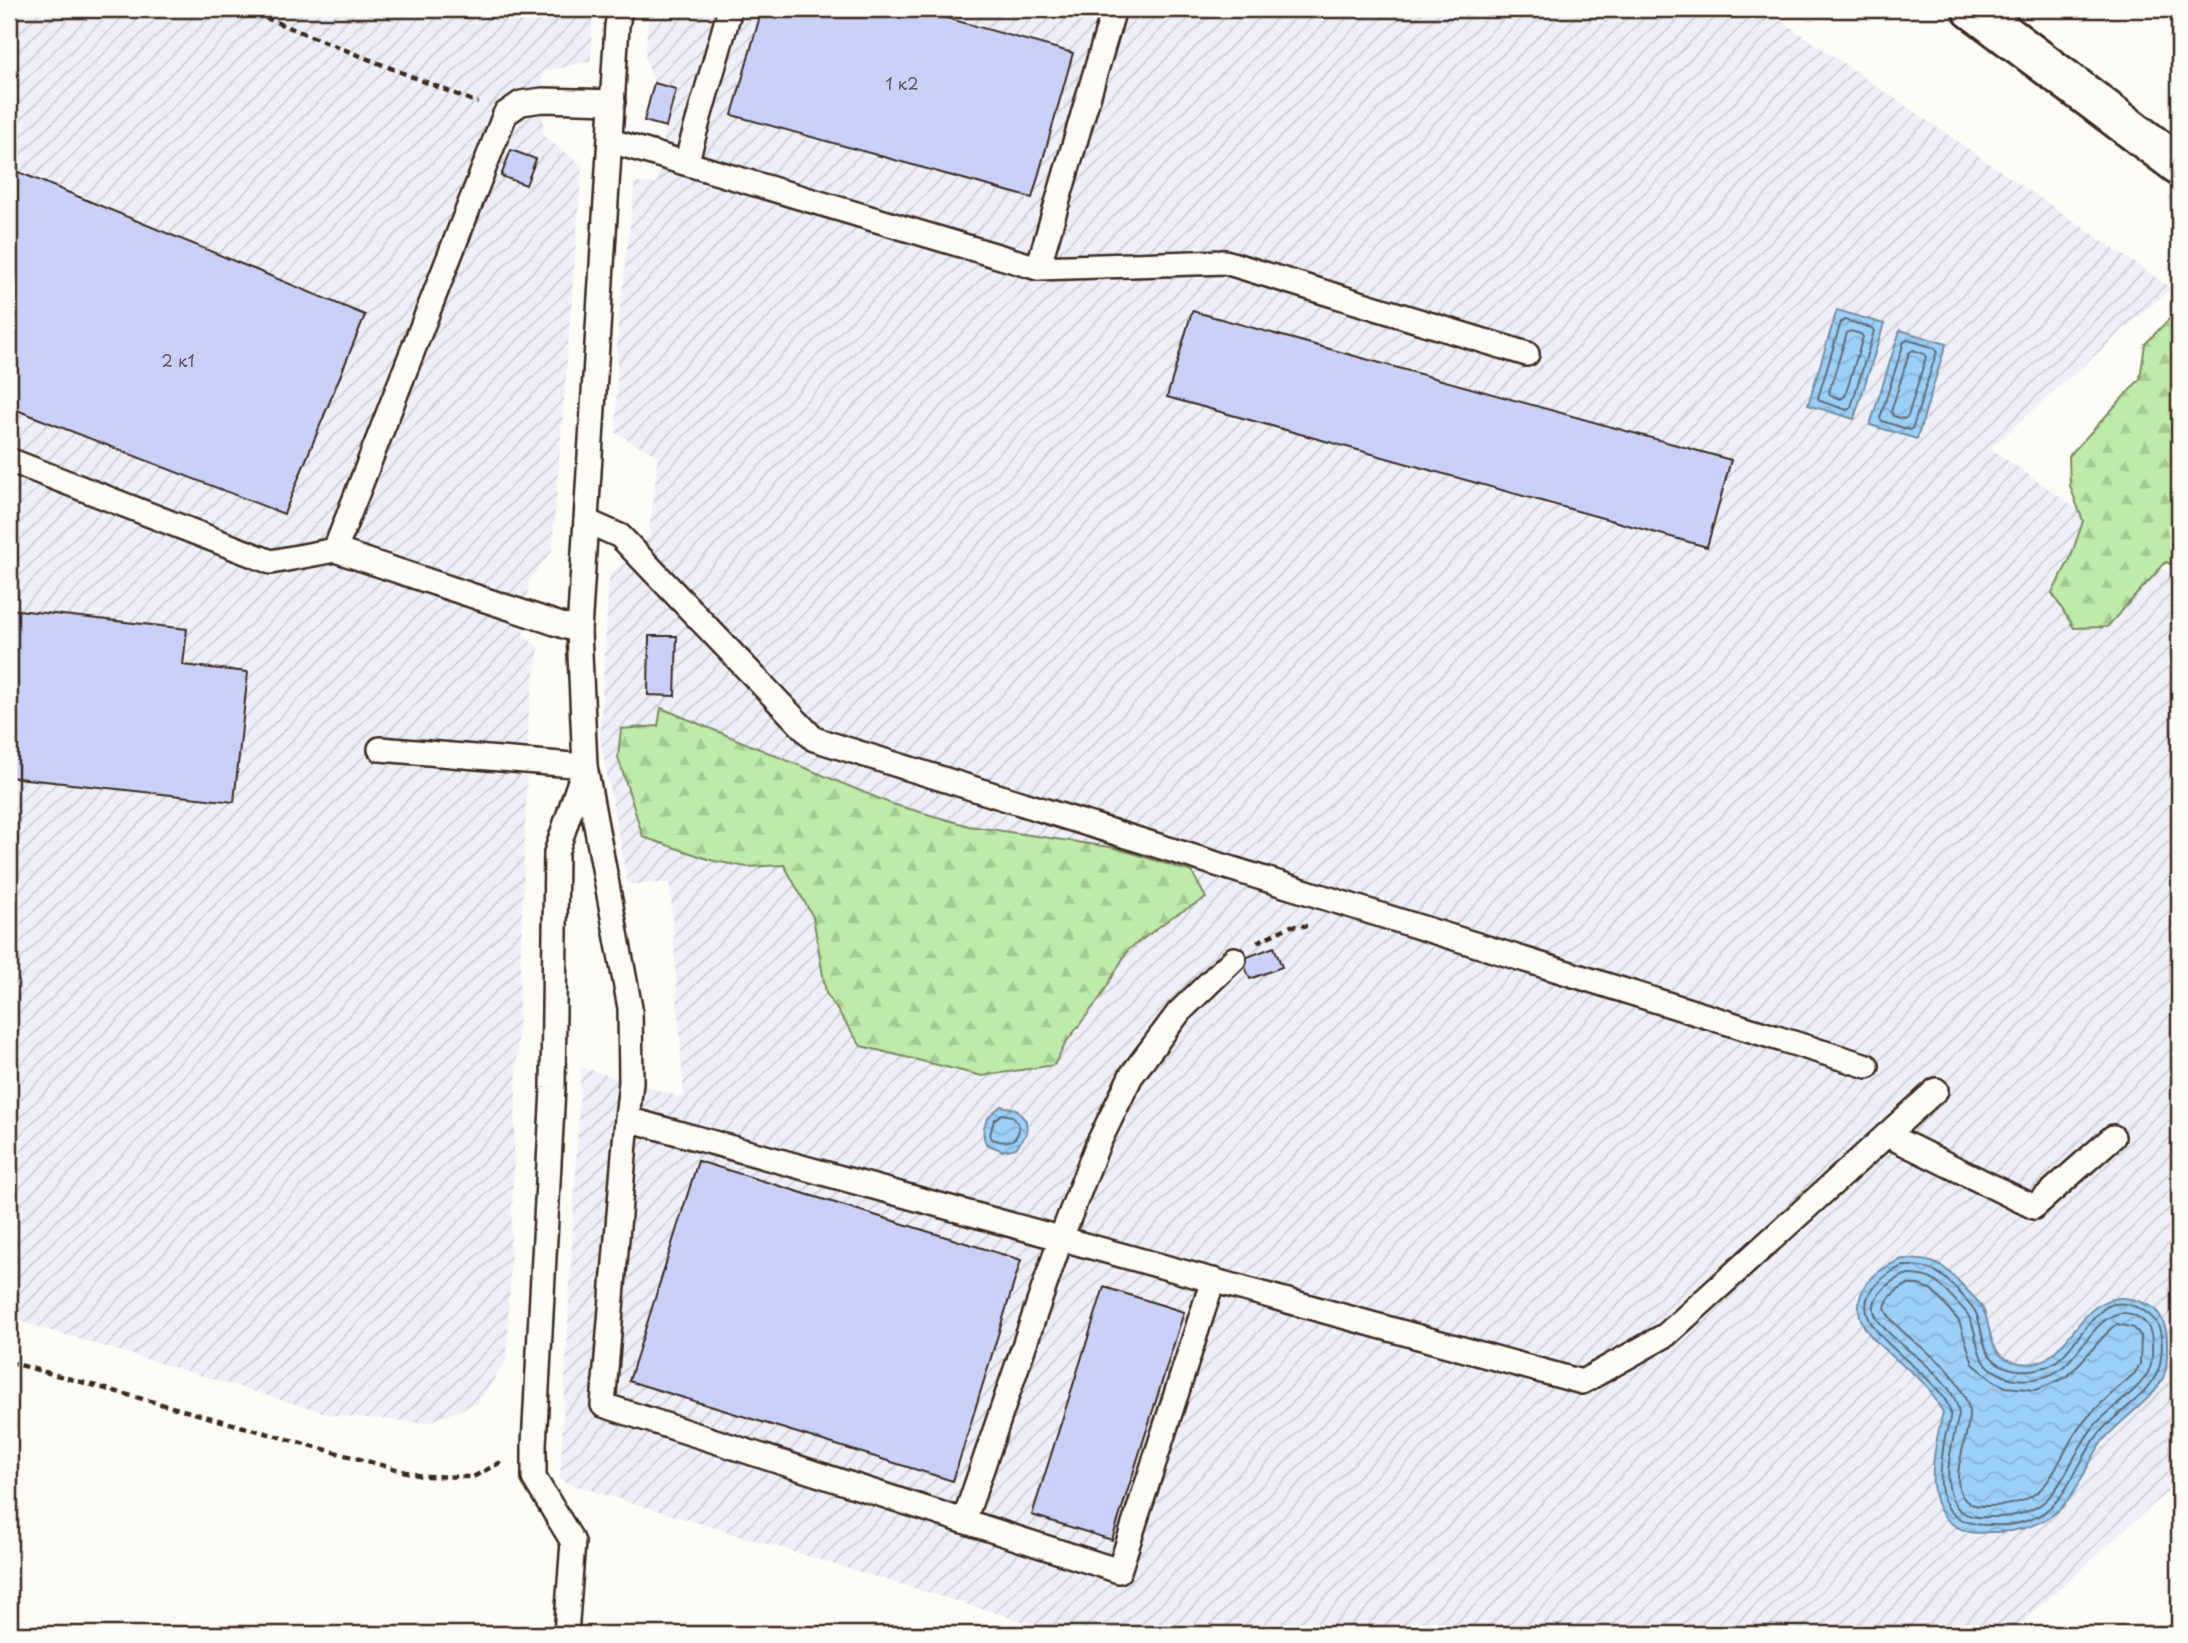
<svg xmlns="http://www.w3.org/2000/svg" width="2188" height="1643" font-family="'Playpen Sans',sans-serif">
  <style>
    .industrial { fill: url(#industrial-furrows) }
    .forest { fill: url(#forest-firs); stroke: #7c8a64; stroke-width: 2 }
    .water { fill: url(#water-waves); stroke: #758ea1; stroke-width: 2 }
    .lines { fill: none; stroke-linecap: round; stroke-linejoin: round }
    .shore { stroke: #616c76; stroke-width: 2 }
    .building { fill: #cad1f9; stroke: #3b2a1e; stroke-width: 2 }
    .lane-casing { stroke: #3b2a1e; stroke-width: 28 }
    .secondary-casing { stroke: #3b2a1e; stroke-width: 44 }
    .path { stroke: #3b2a1e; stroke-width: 4.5; stroke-dasharray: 7 5; stroke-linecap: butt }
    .lane { stroke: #fdfcf7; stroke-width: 23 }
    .secondary { stroke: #fdfcf7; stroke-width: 38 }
    .labels { text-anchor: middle; stroke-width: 5; stroke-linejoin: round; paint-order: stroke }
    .number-label { font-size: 16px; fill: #5f5455 }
  </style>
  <defs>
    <pattern id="industrial-furrows" width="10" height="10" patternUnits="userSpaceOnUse" patternTransform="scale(1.75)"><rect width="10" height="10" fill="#eeeff8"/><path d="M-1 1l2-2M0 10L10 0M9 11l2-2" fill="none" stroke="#cdcdd4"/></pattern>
    <pattern id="forest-firs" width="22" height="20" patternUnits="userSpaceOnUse" patternTransform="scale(1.75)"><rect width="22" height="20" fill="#beeba9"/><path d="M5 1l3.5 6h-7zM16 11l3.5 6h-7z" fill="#a4ca91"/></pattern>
    <pattern id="water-waves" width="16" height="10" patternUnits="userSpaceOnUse" patternTransform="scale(1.75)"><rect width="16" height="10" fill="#9bd0f9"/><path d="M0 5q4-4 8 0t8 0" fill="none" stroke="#86b3d5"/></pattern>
  </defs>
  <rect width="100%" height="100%" fill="#fdfcf7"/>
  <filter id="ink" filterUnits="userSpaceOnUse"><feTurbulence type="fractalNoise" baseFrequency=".0143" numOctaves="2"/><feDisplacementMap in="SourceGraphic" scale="14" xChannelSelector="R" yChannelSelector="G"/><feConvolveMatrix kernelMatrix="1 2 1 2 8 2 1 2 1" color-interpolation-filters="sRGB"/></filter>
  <g filter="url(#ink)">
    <g class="industrial">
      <polygon points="9,9 592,9 591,61 543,72 543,136 582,165 552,551 529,580 523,635 539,648 529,710 507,1359 478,1403 426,1423 332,1415 9,1318"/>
      <polygon points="649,9 1760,9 1779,19 2171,288 1990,448 2179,580 2179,1481 2010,1634 1065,1634 560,1481 581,1067 684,1098 670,883 628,884 600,738 609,577 649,536 658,456 616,433 618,325 635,183 656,184 666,128 644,121 654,83 645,57"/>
    </g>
    <g class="forest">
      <polygon points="2179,314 2179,568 2166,562 2107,627 2074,628 2052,593 2070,559 2083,521 2070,486 2069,456 2140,379 2145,344 2170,318"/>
      <polygon points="661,708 892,804 969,826 1116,848 1192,872 1206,898 1172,917 1128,950 1100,998 1067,1041 1054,1065 982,1076 861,1046 826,993 813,917 784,865 747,867 714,861 643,837 618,757 621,729 658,726"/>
    </g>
    <g class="water">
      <polygon points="1837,310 1884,324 1854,419 1808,405"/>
      <polygon points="1900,330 1946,344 1917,439 1870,425"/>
      <path d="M1001 1106 1016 1109 1026 1121 1027 1133 1016 1148 1003 1151 986 1144C979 1127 987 1116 1001 1106Z"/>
      <path d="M1902 1259C1936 1259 1943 1264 1965 1288 1971 1295 1979 1301 1983 1309 1992 1328 1987 1353 2012 1361 2074 1383 2075 1269 2148 1305 2160 1310 2167 1327 2167 1340 2167 1350 2168 1361 2165 1372 2159 1397 2118 1420 2102 1442 2085 1466 2077 1499 2051 1516 2032 1528 2013 1533 1991 1532 1984 1532 1976 1534 1970 1532 1916 1519 1934 1450 1943 1412 1938 1405 1934 1396 1929 1389 1908 1362 1850 1338 1860 1298 1865 1278 1884 1267 1902 1259Z"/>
    </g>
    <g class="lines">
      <g class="shore">
        <polygon points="1845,320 1872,328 1874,331 1851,407 1847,410 1820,401 1818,398 1841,322"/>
        <polygon points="1850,331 1861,334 1863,337 1845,396 1841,399 1830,395 1829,392 1847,333"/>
        <polygon points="1908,340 1935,348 1937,351 1913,427 1910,430 1882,421 1880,418 1904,342"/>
        <polygon points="1913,350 1924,354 1926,357 1908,416 1904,419 1893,416 1891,412 1909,353"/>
        <path d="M1002 1114 1012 1116 1019 1125C1020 1143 1005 1144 992 1139L990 1135 994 1120Z"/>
        <path d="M1903 1266C1933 1265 1942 1273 1961 1294 1967 1301 1974 1307 1977 1315 1981 1326 1982 1341 1987 1351 2000 1375 2039 1375 2058 1360 2071 1350 2080 1332 2092 1320 2096 1316 2103 1308 2108 1306 2126 1298 2155 1312 2160 1331 2163 1341 2162 1363 2157 1373 2147 1396 2119 1411 2102 1430 2076 1459 2069 1508 2026 1521 2014 1525 2002 1526 1990 1525 1934 1525 1938 1484 1944 1442 1945 1433 1952 1420 1950 1411 1941 1371 1837 1329 1874 1287 1883 1277 1890 1271 1903 1266Z"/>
        <path d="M1905 1275C1931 1274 1937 1281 1954 1299 1958 1304 1964 1309 1968 1315 1982 1339 1970 1362 2004 1376 2023 1383 2049 1380 2064 1366 2085 1349 2106 1295 2141 1319 2148 1324 2152 1333 2152 1342 2152 1350 2153 1360 2150 1368 2143 1388 2109 1409 2095 1425 2075 1448 2068 1479 2046 1500 2033 1512 2014 1517 1997 1517 1985 1517 1971 1519 1961 1511 1937 1492 1953 1439 1959 1415 1956 1375 1898 1350 1878 1320 1864 1300 1889 1281 1905 1275Z"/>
        <path d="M1907 1285H1919L1932 1290 1959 1321 1973 1364 1995 1382 2006 1387 2036 1390 2067 1377 2106 1334 2117 1324 2134 1328 2141 1336 2140 1364 2135 1373C2119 1387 2102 1401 2088 1417 2051 1457 2059 1507 1988 1506 1977 1506 1967 1506 1961 1494 1949 1466 1978 1423 1966 1400 1961 1389 1954 1376 1946 1368 1929 1351 1895 1331 1885 1309 1886 1298 1896 1290 1907 1285Z"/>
      </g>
    </g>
    <g class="building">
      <polygon points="762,9 914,9 1073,53 1032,198 732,115"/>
      <polygon points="654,83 676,89 666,127 644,121"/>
      <polygon points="511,150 536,159 526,185 501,176"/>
      <polygon points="9,168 365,315 284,514 9,407"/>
      <polygon points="1192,311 1731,460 1707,547 1167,397"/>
      <polygon points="9,609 187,629 183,665 248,672 234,802 9,777"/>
      <polygon points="649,636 677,636 675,696 648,695"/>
      <polygon points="1274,947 1282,967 1250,979 1242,959"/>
      <polygon points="698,1161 1021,1260 953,1481 629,1381"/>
      <polygon points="1104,1287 1184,1312 1112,1540 1032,1515"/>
    </g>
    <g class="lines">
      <defs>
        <g id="lane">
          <polyline points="620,9 617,26 579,631 585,766 630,1008 631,1082 627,1119 1582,1382 1666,1335 1936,1090"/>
          <polyline points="611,141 1038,268 1225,262 1527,354"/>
          <polyline points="686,163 730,9"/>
          <polyline points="1038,268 1114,9"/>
          <polyline points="9,460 271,562 335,550 579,631"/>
          <polyline points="586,521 620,536 814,739 1867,1066"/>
          <polyline points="335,550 505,114 521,103 543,100 613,102"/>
          <polyline points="380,749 585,766 556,853 553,1088 534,1445 534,1478 573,1542 566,1634"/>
          <polyline points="627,1119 603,1405 1119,1571 1213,1280"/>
          <polyline points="1887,1135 2034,1207 2113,1137"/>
          <polyline points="964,1521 1061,1238 1097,1146 1131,1076 1179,1012 1234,959"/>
        </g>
        <polyline id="secondary" points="1972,9 2179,165"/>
      </defs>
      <use href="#lane" class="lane-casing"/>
      <use href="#secondary" class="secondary-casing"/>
      <g class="path">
        <polyline points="243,9 478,103"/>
        <polyline points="1257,942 1291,926 1307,926"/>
        <polyline points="9,1362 421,1476 473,1477 505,1460"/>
      </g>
      <use href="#lane" class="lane"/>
      <use href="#secondary" class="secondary"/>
    </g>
  </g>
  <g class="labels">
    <g class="number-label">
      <text x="902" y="90">1 к2</text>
      <text x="178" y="367">2 к1</text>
    </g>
  </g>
  <rect width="2188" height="1643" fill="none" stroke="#fdfcf7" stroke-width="35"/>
  <rect x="18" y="18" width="2153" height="1608" fill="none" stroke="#3b2a1e" stroke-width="2.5" filter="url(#ink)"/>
</svg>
